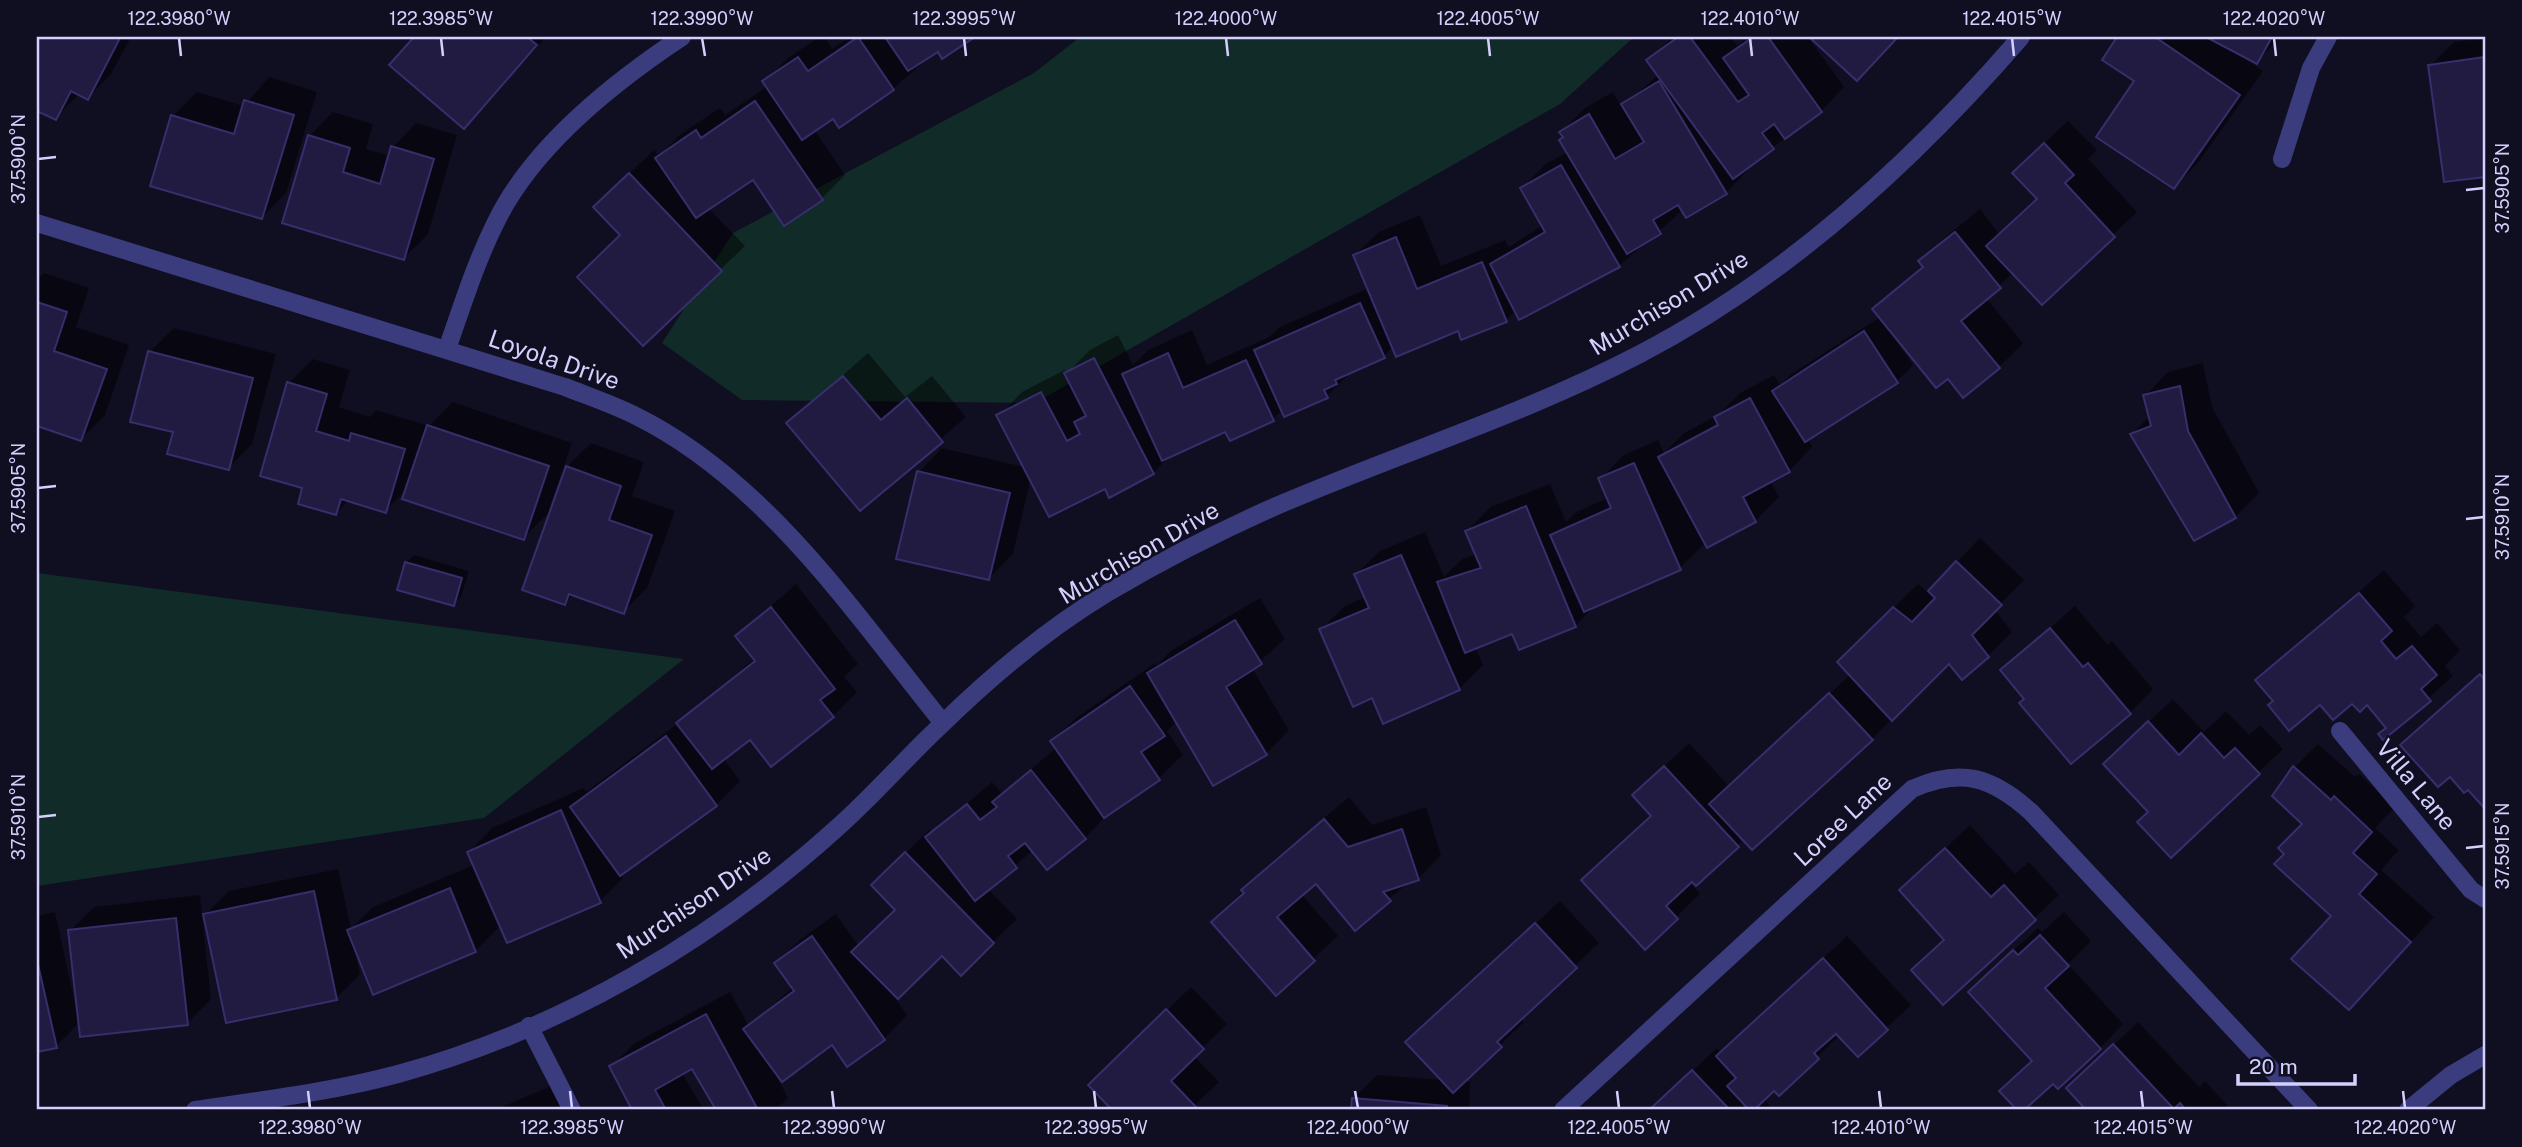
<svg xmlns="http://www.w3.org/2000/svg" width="2522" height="1147" font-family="'Public Sans',sans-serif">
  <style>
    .green { fill: #112b29 }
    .shadow { fill: #0007 }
    .building { fill: #211b41; stroke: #372e6c; stroke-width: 2 }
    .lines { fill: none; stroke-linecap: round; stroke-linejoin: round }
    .service { stroke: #3b3c7e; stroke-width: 18 }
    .minor { stroke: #3b3c7e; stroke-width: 18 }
    .tertiary { stroke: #3b3c7e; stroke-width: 18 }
    .ticks { fill: none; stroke: #d3d0fd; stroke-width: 2.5 }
    .labels { text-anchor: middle; stroke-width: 5; stroke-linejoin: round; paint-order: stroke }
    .street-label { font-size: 24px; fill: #d3d0fd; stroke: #100e21 }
    .neatline { fill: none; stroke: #d3d0fd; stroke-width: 2.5 }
    .ticks-label { font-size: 18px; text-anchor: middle; fill: #d3d0fd }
  </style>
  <rect width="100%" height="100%" fill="#100e21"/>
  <g class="green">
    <polygon points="1080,37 1634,37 1560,104 1035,403 742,400 662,343 733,233 1034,73"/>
    <polygon points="37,573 684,659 484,818 37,886"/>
  </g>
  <g class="shadow">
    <polygon points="37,37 131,37 111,74 88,98 79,94 55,118 37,109"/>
    <polygon points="416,37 546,37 464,127 392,64"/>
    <polygon points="819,37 825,37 832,49 850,37 972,37 942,56 938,49 893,89 833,116 814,129 845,175 822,198 753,178 708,208 745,246 643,343 622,235 619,183 654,150 659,156 681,134 720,108 725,115 768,86 764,82 788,58"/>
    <polygon points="1672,37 1731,37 1737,46 1747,37 1808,37 1844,87 1821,111 1748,166 1749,169 1726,193 1683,210 1619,266 1520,317 1516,310 1506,320 1458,329 1393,347 1384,356 1351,372 1327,396 1282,410 1273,419 1226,430 1171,455 1153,473 1105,487 1031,477 1013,554 989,578 919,472 942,448 1025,467 999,416 1022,392 1065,370 1067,373 1090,350 1118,335 1133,365 1148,350 1192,330 1207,365 1269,337 1280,327 1369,288 1355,255 1379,232 1420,215 1441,266 1505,240 1509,247 1543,225 1522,188 1546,164 1568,152 1561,132 1585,108 1613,92 1622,107 1659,74 1649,60"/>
    <polygon points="2119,37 2281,37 2256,62 2248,58 2247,60 2263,71 2198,163 2174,187 2136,80 2104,60"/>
    <polygon points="2485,38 2485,175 2445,180 2430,66 2454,42"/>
    <polygon points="269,77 317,92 286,193 262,217 173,116 197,92 244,106"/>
    <polygon points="333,112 373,124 366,149 390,156 393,147 416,123 457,135 428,234 404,258 309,136"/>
    <polygon points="2068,121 2097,150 2088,159 2137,212 2042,303 2013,273 1986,298 2023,343 1999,367 1948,377 1899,339 1897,341 1913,365 1896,382 1808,439 1812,447 1789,471 1770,480 1779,497 1755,521 1706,542 1680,568 1596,605 1575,626 1513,631 1475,647 1483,665 1459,689 1373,696 1321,629 1345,606 1366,597 1356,574 1380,551 1425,532 1444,577 1462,559 1477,554 1467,531 1491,507 1550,484 1566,522 1576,512 1608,498 1600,479 1624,455 1658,440 1664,453 1684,433 1718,415 1740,393 1774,375 1780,385 1790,375 1880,317 1874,309 1923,265 1921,261 1944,238 1980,209 2000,235 2039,198 2038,149"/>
    <polygon points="44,273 89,288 76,327 129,345 105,415 81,439 37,424 37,280"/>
    <polygon points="174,328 276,354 252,444 228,468 175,431 150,352"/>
    <polygon points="868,353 905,397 932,376 966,417 860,509 789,423"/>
    <polygon points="313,359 350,370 339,407 370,417 376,410 429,426 453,402 572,443 550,506 553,507 567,467 591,443 644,462 632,496 675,511 647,588 623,612 574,594 565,603 553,509 523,538 408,488 385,511 349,500 336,514 304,487 289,383"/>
    <polygon points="2203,363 2212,407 2259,493 2235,517 2132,434 2150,416 2145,396 2168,372"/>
    <polygon points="1980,538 2024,580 1995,610 2012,632 1988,656 1949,661 1872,739 1744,839 1696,884 1692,880 1690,882 1700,894 1645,947 1652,815 1658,772 1689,743 1729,786 1851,674 1863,638 1918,584 1928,592"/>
    <polygon points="414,555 469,571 461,597 453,604 406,563"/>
    <polygon points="2384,570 2415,606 2404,617 2421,637 2437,623 2460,650 2445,666 2453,676 2384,738 2388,727 2367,703 2275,701 2257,680"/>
    <polygon points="796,584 858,664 844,677 857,692 833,716 750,737 723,758 740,781 716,805 621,873 623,878 600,901 501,925 475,951 355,951 360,974 336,998 205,915 229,891 338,869 351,929 373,907 474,865 469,852 492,828 584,788 586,792 681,721 755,658 737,636"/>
    <polygon points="1260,598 1285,639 1252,668 1289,730 1266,754 1177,721 1167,731 1183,755 1159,778 1108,814 1085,838 1033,850 988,889 1017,919 961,973 942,954 891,992 907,1015 884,1039 832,1043 773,1070 788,1098 776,1110 705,1110 715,1105 693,1066 682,1073 704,1110 634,1110 611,1067 635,1043 730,992 749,1026 793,987 776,963 800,940 836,914 859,947 897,909 874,885 929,830 932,833 992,782 1002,794 1057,747 1052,741 1076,718 1155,663 1156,666 1172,650"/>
    <polygon points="2075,606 2108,645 2112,641 2153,689 2130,713 2026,698 2002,670"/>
    <polygon points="2485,669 2485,806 2468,788 2403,745"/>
    <polygon points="2173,699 2204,732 2226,711 2249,735 2260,725 2283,749 2171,856 2150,811 2129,740"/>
    <polygon points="2318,744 2355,777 2359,774 2395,807 2375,828 2399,850 2381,870 2434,917 2372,984 2334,915 2287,853 2305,824 2275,795 2295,767"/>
    <polygon points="1349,797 1372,825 1426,807 1441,855 1418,879 1409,882 1355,928 1317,881 1301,894 1338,936 1276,993 1213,922 1267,866"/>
    <polygon points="1970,825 2015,874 2029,862 2059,895 1943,1003 1945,939 1925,867"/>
    <polygon points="200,895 211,999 187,1023 80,1022 56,1046 37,1051 37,916 55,912 76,1008 79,1008 70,931 94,907"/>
    <polygon points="1560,901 1599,943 1520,1018 1524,1022 1462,1082 1470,1082 1469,1110 1353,1110 1353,1099 1377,1075 1444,1080 1432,1018"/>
    <polygon points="2064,912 2091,941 2068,964 2123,1024 2100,1048 2020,1110 2002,1091 2033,1060 1994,968 2038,928 2042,932"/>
    <polygon points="1847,936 1911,1005 1858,1055 1840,1035 1779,1093 1775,1089 1764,1098 1773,1110 1651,1110 1717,1048 1722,1053"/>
    <polygon points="1191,987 1227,1024 1194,1056 1219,1082 1190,1110 1115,1110 1091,1085"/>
    <polygon points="2138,1022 2199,1087 2205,1081 2228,1106 2224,1110 2089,1110 2068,1088"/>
    <polygon points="551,1086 561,1110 495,1110 497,1109"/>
  </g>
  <g class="building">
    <polygon points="37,37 120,38 88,100 71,91 56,120 37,111"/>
    <polygon points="414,37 527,37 537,45 464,129 389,65"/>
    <polygon points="858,37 894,90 839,128 833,119 802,140 762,81 798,57 808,71"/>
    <polygon points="885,37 975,37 942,59 938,52 908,71"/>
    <polygon points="1678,37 1690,37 1738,102 1749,95 1723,58 1753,37 1768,37 1822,112 1785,139 1774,124 1762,133 1774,149 1733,179 1646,60"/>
    <polygon points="1809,37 1898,37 1857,81"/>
    <polygon points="2117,37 2155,37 2240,95 2174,189 2096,137 2134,81 2102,60"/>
    <polygon points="2206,37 2272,37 2257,64"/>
    <polygon points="2485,57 2485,177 2444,182 2428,65"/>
    <polygon points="1659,81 1727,194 1686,218 1678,205 1653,220 1661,234 1627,254 1559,140 1563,137 1559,132 1589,114 1615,159 1644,142 1621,104"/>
    <polygon points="244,100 294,115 262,219 150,186 171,115 234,134"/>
    <polygon points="755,101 823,200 784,226 753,180 696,218 655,158 696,130 701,138"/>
    <polygon points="308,135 350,148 343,172 380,184 391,146 434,159 404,260 282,223"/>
    <polygon points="2044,143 2074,175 2065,183 2115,237 2042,305 1986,246 2037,199 2012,173"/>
    <polygon points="1561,165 1620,267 1519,320 1490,264 1545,232 1520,188"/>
    <polygon points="629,173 722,271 643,346 577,277 620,235 593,207"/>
    <polygon points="1955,232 2001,288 1961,321 2000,368 1963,398 1948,379 1936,388 1872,309 1923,267 1918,261"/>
    <polygon points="1396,237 1417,289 1482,262 1507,322 1461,340 1458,331 1396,357 1353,255"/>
    <polygon points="37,302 67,312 54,351 107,369 81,441 37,426"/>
    <polygon points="1360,303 1385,358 1335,380 1337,384 1324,390 1328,398 1284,417 1254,350"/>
    <polygon points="1864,331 1898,383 1805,442 1772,391"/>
    <polygon points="148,351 253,378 229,470 167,454 173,432 130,422"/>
    <polygon points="1168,353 1183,388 1246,360 1274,421 1230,441 1225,432 1162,461 1122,374"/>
    <polygon points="1094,358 1154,474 1109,498 1105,489 1049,517 996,415 1041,392 1067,441 1080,434 1074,422 1086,416 1064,373"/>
    <polygon points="843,376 881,420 907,398 943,442 860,511 786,423"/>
    <polygon points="287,382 327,394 316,431 349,441 351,433 405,449 386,513 341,499 336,515 298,504 302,488 260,476"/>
    <polygon points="2180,386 2188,431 2236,518 2194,541 2130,434 2151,426 2143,395"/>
    <polygon points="1750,398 1790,472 1743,497 1756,522 1707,548 1658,457 1718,425 1714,417"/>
    <polygon points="427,425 549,466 524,540 402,499"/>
    <polygon points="1634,463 1681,570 1584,612 1550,535 1611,508 1598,478"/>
    <polygon points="566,466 621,486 609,520 652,535 624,614 569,594 565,605 522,590"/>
    <polygon points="917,471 1010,493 989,580 896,559"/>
    <polygon points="1526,506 1576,627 1519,650 1512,634 1465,653 1437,582 1481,568 1465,531"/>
    <polygon points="1401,555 1460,690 1383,724 1372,698 1353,707 1319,629 1369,608 1354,574"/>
    <polygon points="1956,561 2002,605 1972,635 1989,657 1962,680 1949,664 1892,721 1837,662 1893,607 1912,622 1935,598 1928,591"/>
    <polygon points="405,562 462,578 454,606 397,590"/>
    <polygon points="2359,593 2392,631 2381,641 2396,659 2412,646 2437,675 2421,689 2431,701 2383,740 2378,734 2386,728 2367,705 2360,712 2352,704 2333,720 2320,705 2289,731 2268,705 2273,701 2255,680"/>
    <polygon points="771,607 835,689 820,700 834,717 771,767 750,740 712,769 676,723 755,661 735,636"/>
    <polygon points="1235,620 1262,664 1226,687 1267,755 1213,786 1147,673"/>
    <polygon points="2050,628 2083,667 2088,663 2131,714 2071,764 2019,703 2024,699 2000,670"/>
    <polygon points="2480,674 2485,680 2485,809 2468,790 2464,793 2450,777 2438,787 2400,745"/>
    <polygon points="1130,686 1165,736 1141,752 1160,780 1104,818 1050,741"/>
    <polygon points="1829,693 1873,740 1752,850 1709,804"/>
    <polygon points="2148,721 2179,755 2201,733 2224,758 2235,748 2260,774 2171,858 2137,822 2148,812 2103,764"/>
    <polygon points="666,736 717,806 620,876 570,807"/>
    <polygon points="1664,766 1739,847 1696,886 1692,882 1666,906 1678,919 1645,950 1581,880 1651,816 1632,795"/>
    <polygon points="2293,766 2331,800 2334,796 2372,832 2353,853 2377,874 2359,894 2411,942 2349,1010 2291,959 2331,916 2274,864 2284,854 2278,848 2302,824 2272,796"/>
    <polygon points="1031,770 1086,839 1047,870 1025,843 1008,856 1017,868 975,901 925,837 967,804 980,820 997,807 992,802"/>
    <polygon points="561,810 601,903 507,943 467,852"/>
    <polygon points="1324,819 1348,847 1402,829 1419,880 1383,892 1391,901 1355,931 1316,884 1277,917 1315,961 1276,996 1211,922 1244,893 1241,890"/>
    <polygon points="1945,848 1991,897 2004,885 2036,920 1943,1005 1911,970 1944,940 1899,890"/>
    <polygon points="905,852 994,943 961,976 942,956 898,999 851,952 895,910 871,885"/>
    <polygon points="450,888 476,952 373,995 347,930"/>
    <polygon points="314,891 337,1000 226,1023 203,914"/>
    <polygon points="176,918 188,1025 80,1037 68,930"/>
    <polygon points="1535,923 1577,968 1497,1042 1502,1047 1453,1093 1405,1042"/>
    <polygon points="2040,935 2069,966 2045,988 2101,1049 2058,1089 2053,1084 2024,1110 2017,1110 1999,1091 2032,1061 1968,992 2013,950 2018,955"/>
    <polygon points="812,936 885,1040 847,1067 832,1045 782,1082 743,1029 794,991 774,963"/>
    <polygon points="1823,958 1888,1030 1858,1057 1836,1034 1814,1053 1819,1059 1779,1096 1774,1091 1754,1110 1749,1110 1727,1086 1736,1078 1716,1056"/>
    <polygon points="37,960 57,1048 37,1052"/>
    <polygon points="1166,1009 1204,1049 1171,1081 1196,1107 1193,1110 1112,1110 1088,1085"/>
    <polygon points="706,1014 758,1110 716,1110 692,1069 655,1090 666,1110 632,1110 609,1066"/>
    <polygon points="2113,1044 2174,1109 2180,1103 2186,1110 2086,1110 2066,1088"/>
    <polygon points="1692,1070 1730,1110 1649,1110"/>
    <polygon points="1352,1098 1447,1106 1447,1110 1351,1110"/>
  </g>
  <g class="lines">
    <g class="service">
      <polyline points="2282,159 2311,68 2328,37"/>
      <polyline points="529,1026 572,1110"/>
    </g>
    <g class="minor">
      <path d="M37 223 565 387C588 396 612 404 634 415 765 479 854 613 943 723"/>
      <path d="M447 349C462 307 475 264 495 224 531 148 614 82 682 37"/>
      <polyline points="2340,731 2471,890 2485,899"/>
      <path d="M195 1110C263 1100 331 1092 398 1074 562 1029 712 941 838 827 873 796 904 760 938 728 988 679 1047 629 1107 593 1163 560 1221 530 1281 504 1400 453 1525 414 1640 354 1788 277 1913 162 2021 37"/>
      <path d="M1563 1110 1912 789C1961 767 1992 777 2031 812L2309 1110"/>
    </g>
    <polyline class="tertiary" points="2408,1110 2451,1075 2485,1055"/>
  </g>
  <path class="ticks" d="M179 38 181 56M441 38 443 56M702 38 705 56M964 38 966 56M1226 38 1228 56M1488 38 1490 56M1750 38 1752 56M2012 38 2014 56M2274 38 2276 56M38 159 56 157M2466 190 2484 188M38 488 56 486M2466 519 2484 517M38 817 56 815M2466 848 2484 846M308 1091 310 1108M570 1091 572 1108M832 1091 834 1108M1094 1091 1096 1108M1355 1091 1358 1108M1617 1091 1619 1108M1879 1091 1881 1108M2141 1091 2143 1108M2403 1091 2405 1108"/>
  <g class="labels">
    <g class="street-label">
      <text transform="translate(1669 303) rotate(-31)" y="8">Murchison Drive</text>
      <text transform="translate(554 360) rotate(19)" y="8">Loyola Drive</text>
      <text transform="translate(1139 553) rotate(-30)" y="8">Murchison Drive</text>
      <text transform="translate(2416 785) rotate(50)" y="8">Villa Lane</text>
      <text transform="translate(1843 820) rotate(-43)" y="8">Loree Lane</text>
      <text transform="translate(694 903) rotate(-34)" y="8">Murchison Drive</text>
    </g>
  </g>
  <rect width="2522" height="1147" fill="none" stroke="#100e21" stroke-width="77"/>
  <path d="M2238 1074v10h117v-10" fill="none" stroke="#d3d0fd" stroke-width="3.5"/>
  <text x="2249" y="1074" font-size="21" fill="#d3d0fd" stroke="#100e21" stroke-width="5" paint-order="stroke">20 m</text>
  <rect x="38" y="38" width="2446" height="1070" class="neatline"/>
  <g class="ticks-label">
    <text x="179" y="25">122.3980°W</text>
    <text x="441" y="25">122.3985°W</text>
    <text x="702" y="25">122.3990°W</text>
    <text x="964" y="25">122.3995°W</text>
    <text x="1226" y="25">122.4000°W</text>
    <text x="1488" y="25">122.4005°W</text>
    <text x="1750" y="25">122.4010°W</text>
    <text x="2012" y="25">122.4015°W</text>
    <text x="2274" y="25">122.4020°W</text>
    <text transform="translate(19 159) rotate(-90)" y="6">37.5900°N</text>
    <text transform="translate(2503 188) rotate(-90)" y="6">37.5905°N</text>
    <text transform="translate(19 488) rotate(-90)" y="6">37.5905°N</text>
    <text transform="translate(2503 517) rotate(-90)" y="6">37.5910°N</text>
    <text transform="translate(19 817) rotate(-90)" y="6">37.5910°N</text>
    <text transform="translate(2503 846) rotate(-90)" y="6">37.5915°N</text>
    <text x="310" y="1134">122.3980°W</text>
    <text x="572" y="1134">122.3985°W</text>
    <text x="834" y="1134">122.3990°W</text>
    <text x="1096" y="1134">122.3995°W</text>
    <text x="1358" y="1134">122.4000°W</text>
    <text x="1619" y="1134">122.4005°W</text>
    <text x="1881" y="1134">122.4010°W</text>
    <text x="2143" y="1134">122.4015°W</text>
    <text x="2405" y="1134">122.4020°W</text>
  </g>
</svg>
